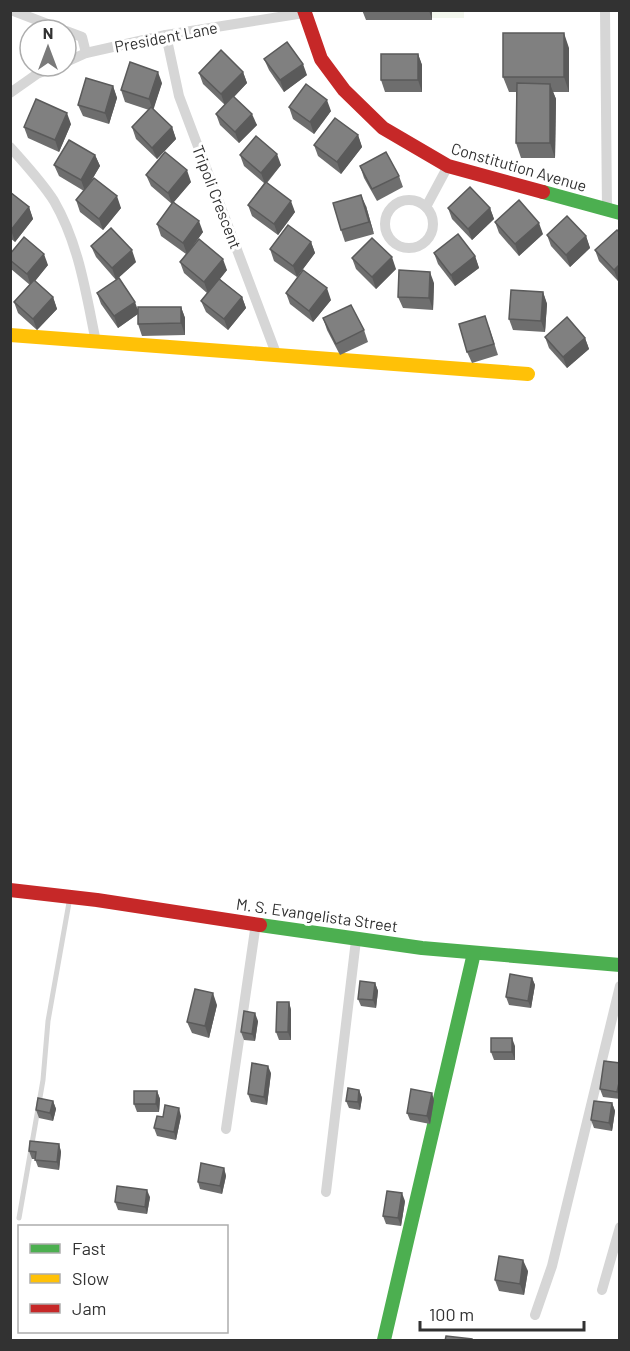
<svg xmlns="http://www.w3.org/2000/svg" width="630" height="1351" font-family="Barlow,sans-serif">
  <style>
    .green { fill: #f3f7ee }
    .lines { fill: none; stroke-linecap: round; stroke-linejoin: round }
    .lane { stroke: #d6d6d6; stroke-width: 5 }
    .street { stroke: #d6d6d6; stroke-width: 10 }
    .fast { stroke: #4caf50; stroke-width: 14 }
    .slow { stroke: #ffc107; stroke-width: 14 }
    .jam { stroke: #c62828; stroke-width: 14 }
    .wall { fill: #6e6e6e }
    .shaded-wall { fill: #5a5a5a }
    .building { fill: #808080; stroke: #5a5a5a; stroke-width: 1.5 }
    .labels { text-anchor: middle; stroke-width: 6; stroke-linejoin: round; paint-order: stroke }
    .street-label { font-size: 16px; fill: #323232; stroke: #fff }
  </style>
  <rect width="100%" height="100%" fill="#fff"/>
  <rect class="green" x="379" y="11" width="85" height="7"/>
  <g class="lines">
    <polyline class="lane" points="19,1218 43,1080 48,1021 70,897"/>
    <g class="street">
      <polyline points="11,10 63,30"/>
      <polyline points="605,10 607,210"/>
      <polyline points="66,31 82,37 86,53"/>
      <polyline points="166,35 179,96 277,356"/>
      <polyline points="66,62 86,53 166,35 304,13"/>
      <polyline points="10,93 37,74 56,66"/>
      <path d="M10 147C25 164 42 182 54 201 79 244 86 294 96 342"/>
      <circle cx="409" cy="224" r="24"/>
      <polyline points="426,207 448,166"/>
      <polyline points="226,1129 256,923"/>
      <polyline points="326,1192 356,940"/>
      <polyline points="602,1290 620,1227"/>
      <polyline points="535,1315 552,1266 620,986"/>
    </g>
    <g class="fast">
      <polyline points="543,192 620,213"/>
      <polyline points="260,925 422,948 620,965"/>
      <polyline points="384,1340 474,953"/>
    </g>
    <polyline class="slow" points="10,335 528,374"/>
    <g class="jam">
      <polyline points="304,10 321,59 344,90 383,128 448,166 543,192"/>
      <polyline points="10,890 97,900 260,925"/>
    </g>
  </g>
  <g class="wall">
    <polygon points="211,10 293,10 211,11"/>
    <polygon points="362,10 432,10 432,20 366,20"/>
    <polygon points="569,48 569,92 553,92 556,99 555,158 521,158 516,143 516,92 509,92 503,77"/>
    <polygon points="418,54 422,65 422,92 385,92 381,80"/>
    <polygon points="264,59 307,75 284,92 269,70"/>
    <polygon points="243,72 247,83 234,97 257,125 239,143 220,125 216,114 225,105 203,84 199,73"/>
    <polygon points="162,83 153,109 172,127 176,139 157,159 136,139 132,127 149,110 125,102 121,90"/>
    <polygon points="113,86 117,98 109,124 83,116 78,105"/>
    <polygon points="289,107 331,111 314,134 293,119"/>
    <polygon points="71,124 59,152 28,138 24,127"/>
    <polygon points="358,135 362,147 341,174 318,156 314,145"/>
    <polygon points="95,155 100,166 90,183 121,208 103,230 80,212 76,200 84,191 59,176 54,165"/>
    <polygon points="240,155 281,165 267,183 295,212 278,235 252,216 248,205 264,183 244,166"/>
    <polygon points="360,166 399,176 403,187 377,201 364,178"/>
    <polygon points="146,175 191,182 174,202 203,232 190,250 227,270 220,279 242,297 246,308 228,330 206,312 201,301 207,293 184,273 180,262 186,254 161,236 157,224 172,204 151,186"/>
    <polygon points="10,192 29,207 33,219 15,242 10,238"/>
    <polygon points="366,206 374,234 345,242 341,230"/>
    <polygon points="448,208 490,208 494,219 472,240 452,219"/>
    <polygon points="495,222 543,234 519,256 499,233"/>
    <polygon points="620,233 618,281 599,261 595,250"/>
    <polygon points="547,235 586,236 590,248 570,267 551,246"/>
    <polygon points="311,242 315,253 297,277 274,261 270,249"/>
    <polygon points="91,246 136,262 116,280 96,257"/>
    <polygon points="434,253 475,256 479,268 455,286 438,264"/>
    <polygon points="10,254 48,265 35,281 53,297 57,309 37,330 18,313 14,302 30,285 11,269"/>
    <polygon points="352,258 396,269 376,289 356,269"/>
    <polygon points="434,283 433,310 403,308 398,297"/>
    <polygon points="543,292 547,304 545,332 513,330 509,319"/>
    <polygon points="97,293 138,309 181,307 185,318 185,335 142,336 138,324 138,314 118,328 101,304"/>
    <polygon points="286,293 331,300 313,322 290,304"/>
    <polygon points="323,318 364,330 368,342 340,355 327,330"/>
    <polygon points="489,327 498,355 472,363 467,352"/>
    <polygon points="545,337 585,338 589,349 567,368 549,348"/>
    <polygon points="532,978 535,985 531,1008 509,1005 506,997"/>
    <polygon points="375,983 378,991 376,1008 361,1006 358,999"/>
    <polygon points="289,1002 291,1010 291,1040 279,1040 276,1032"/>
    <polygon points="217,1005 209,1038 192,1033 187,1022"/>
    <polygon points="258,1021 255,1041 244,1040 241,1032"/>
    <polygon points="515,1046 515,1060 494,1060 491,1052"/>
    <polygon points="620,1063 620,1099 603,1097 600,1089"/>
    <polygon points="271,1073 267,1105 251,1102 248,1094"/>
    <polygon points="359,1090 362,1098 360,1110 349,1108 346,1101"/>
    <polygon points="157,1091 160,1099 159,1112 137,1112 134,1104"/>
    <polygon points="434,1100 430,1124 410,1120 407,1113"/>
    <polygon points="53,1101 56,1109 53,1121 39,1118 36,1110"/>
    <polygon points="612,1103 615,1111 612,1131 594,1128 591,1120"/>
    <polygon points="181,1116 176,1140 157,1136 154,1128 163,1117"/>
    <polygon points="59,1144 61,1152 59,1170 38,1167 35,1159 32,1159 29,1151"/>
    <polygon points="224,1168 226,1176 222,1194 200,1189 198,1182"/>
    <polygon points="150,1197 147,1214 118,1210 115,1202"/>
    <polygon points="405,1201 401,1226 386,1224 383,1216"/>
    <polygon points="528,1271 524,1295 499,1291 495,1280"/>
  </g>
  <g class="shaded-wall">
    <polygon points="429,10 432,10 432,20"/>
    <polygon points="564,33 569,48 569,92 564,77"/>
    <polygon points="418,54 422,65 422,92 418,80"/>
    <polygon points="303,64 307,75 284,92 280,80"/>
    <polygon points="158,72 162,83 153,111 149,99"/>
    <polygon points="243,72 247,83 225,106 221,94"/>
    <polygon points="550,84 556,99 555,158 550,143"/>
    <polygon points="113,86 117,98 109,124 105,113"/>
    <polygon points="327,100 331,111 314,134 310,122"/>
    <polygon points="67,113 71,124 59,152 55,140"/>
    <polygon points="252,114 257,125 239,143 235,132"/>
    <polygon points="172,127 176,139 157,159 152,148"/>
    <polygon points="358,135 362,147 341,174 337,162"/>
    <polygon points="277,154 281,165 265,184 261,173"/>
    <polygon points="95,155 100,166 85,191 81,180"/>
    <polygon points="187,170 191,182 172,204 168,193"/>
    <polygon points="361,195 366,206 374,234 369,222"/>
    <polygon points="117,196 121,208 103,230 99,219"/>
    <polygon points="291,201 295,212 278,235 274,224"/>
    <polygon points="29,207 33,219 15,242 11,230"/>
    <polygon points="490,208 494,219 472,240 468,229"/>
    <polygon points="199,221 203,232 187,254 183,243"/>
    <polygon points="539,223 543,234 519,256 515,244"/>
    <polygon points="586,236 590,248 570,267 566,255"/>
    <polygon points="311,242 315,253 297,277 293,266"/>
    <polygon points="132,250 136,262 116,280 112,268"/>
    <polygon points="44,254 48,265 31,286 27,274"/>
    <polygon points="475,256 479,268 455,286 451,275"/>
    <polygon points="392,257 396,269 376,289 372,277"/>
    <polygon points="223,259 227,270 208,293 204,282"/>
    <polygon points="620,264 620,279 618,281 614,270"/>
    <polygon points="430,272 434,283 433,310 429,298"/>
    <polygon points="327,288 331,300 313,322 309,311"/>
    <polygon points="543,292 547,304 545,332 541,321"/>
    <polygon points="53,297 57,309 37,330 33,319"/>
    <polygon points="242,297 246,308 228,330 224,319"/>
    <polygon points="135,302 139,313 118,328 114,316"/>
    <polygon points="181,307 185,318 185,335 181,323"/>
    <polygon points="585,338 589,349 567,368 563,357"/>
    <polygon points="532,978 535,985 531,1008 528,1001"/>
    <polygon points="375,983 378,991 376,1008 373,1000"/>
    <polygon points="213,993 217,1005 209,1038 205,1026"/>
    <polygon points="289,1002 291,1010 291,1040 288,1032"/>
    <polygon points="255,1013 258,1021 255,1041 252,1034"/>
    <polygon points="512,1038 515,1046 515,1060 512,1052"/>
    <polygon points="268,1066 271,1073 267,1105 264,1097"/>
    <polygon points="620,1078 620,1097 617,1092"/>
    <polygon points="359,1090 362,1098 360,1110 358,1102"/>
    <polygon points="157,1091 160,1099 159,1112 156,1104"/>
    <polygon points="432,1093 434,1100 430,1124 427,1116"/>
    <polygon points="53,1101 56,1109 53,1121 50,1113"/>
    <polygon points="612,1103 615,1111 612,1131 609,1123"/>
    <polygon points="179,1108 181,1116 176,1140 174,1132"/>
    <polygon points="59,1144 61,1152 59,1170 57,1162"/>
    <polygon points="224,1168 226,1176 222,1194 220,1186"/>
    <polygon points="147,1190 150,1197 147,1214 145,1207"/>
    <polygon points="402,1193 405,1201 401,1226 398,1218"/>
    <polygon points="523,1260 528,1271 524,1295 520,1284"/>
  </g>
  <g class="building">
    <rect x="503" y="33" width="61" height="44"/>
    <polygon points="287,42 303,64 280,80 264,59"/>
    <polygon points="221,50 243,72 221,94 199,73"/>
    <rect x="381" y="54" width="37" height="26"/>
    <polygon points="130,62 158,72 149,99 121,90"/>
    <polygon points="86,78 113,86 105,113 78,105"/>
    <polygon points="517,83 550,84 550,143 516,143"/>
    <polygon points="306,84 327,100 310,122 289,107"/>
    <polygon points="233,96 252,114 235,132 216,114"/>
    <polygon points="36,99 67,113 55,140 24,127"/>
    <polygon points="151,107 172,127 152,148 132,127"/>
    <polygon points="335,118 358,135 337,162 314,145"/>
    <polygon points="256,136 277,154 261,173 240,155"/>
    <polygon points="69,140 95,155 81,180 54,165"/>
    <polygon points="165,152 187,170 168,193 146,175"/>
    <polygon points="386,152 399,176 372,189 360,166"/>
    <polygon points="94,178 117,196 99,219 76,200"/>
    <polygon points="266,182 291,201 274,224 248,205"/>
    <polygon points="470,187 490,208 468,229 448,208"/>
    <polygon points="10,192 29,207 11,230 10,230"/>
    <polygon points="361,195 369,222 341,230 333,203"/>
    <polygon points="519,200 539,223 515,244 495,222"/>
    <polygon points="173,202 199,221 183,243 157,224"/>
    <polygon points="567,216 586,236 566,255 547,235"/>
    <polygon points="288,225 311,242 293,266 270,249"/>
    <polygon points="111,228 132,250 112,268 91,246"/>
    <polygon points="617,230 620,233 620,264 614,270 595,250"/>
    <polygon points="458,234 475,256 451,275 434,253"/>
    <polygon points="24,237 44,254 27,274 10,260 10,254"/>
    <polygon points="372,238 392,257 372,277 352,258"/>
    <polygon points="199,239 223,259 204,282 180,262"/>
    <polygon points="303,270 327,288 309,311 286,293"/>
    <polygon points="399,270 430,272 429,298 398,297"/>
    <polygon points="119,278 135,302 114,316 97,293"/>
    <polygon points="219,279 242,297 224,319 201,301"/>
    <polygon points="34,280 53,297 33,319 14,302"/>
    <polygon points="511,290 543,292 541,321 509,319"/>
    <polygon points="351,305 364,330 336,344 323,318"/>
    <polygon points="138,307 181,307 181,323 138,324"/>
    <polygon points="485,316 494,344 467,352 459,324"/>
    <polygon points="567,317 585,338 563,357 545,337"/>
    <polygon points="510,974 532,978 528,1001 506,997"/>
    <polygon points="360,981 375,983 373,1000 358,999"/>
    <polygon points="195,989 213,993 205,1026 187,1022"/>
    <polygon points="277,1002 289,1002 288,1032 276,1032"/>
    <polygon points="244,1011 255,1013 252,1034 241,1032"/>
    <rect x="491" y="1038" width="21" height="14"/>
    <polygon points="604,1061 620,1063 620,1078 617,1092 600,1089"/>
    <polygon points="252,1063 268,1066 264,1097 248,1094"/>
    <polygon points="348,1088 359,1090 358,1102 346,1101"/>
    <polygon points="411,1089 432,1093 427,1116 407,1113"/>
    <polygon points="134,1091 157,1091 156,1104 134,1104"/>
    <polygon points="38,1098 53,1101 50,1113 36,1110"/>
    <polygon points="594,1101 612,1103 609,1123 591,1120"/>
    <polygon points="165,1105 179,1108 174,1132 154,1128 157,1116 163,1117"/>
    <polygon points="30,1141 59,1144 57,1162 35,1160 36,1152 29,1151"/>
    <polygon points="201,1163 224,1168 220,1186 198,1182"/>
    <polygon points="117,1186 147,1190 145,1207 115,1202"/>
    <polygon points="387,1191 402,1193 398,1218 383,1216"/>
    <polygon points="499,1256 523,1260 520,1284 495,1280"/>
    <polygon points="446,1336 472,1339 472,1341 445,1341"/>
  </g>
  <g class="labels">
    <g class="street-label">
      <text transform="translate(166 37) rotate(-11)" y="6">President Lane</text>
      <text transform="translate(519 167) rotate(16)" y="6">Constitution Avenue</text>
      <text transform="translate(217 197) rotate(69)" y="6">Tripoli Crescent</text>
      <text transform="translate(317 915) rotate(8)" y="6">M. S. Evangelista Street</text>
    </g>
  </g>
  <rect width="630" height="1351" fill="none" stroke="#323232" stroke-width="24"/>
  <rect x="18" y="1225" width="210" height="108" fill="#ffffff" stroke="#adadad" stroke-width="1.5"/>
  <rect x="30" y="1244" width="30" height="9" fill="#4caf50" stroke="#adadad" stroke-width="1.5"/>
  <text x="72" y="1255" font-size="18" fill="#323232">Fast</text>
  <rect x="30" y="1274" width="30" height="9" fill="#ffc107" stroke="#adadad" stroke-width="1.5"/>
  <text x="72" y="1285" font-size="18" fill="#323232">Slow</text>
  <rect x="30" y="1304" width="30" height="9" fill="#c62828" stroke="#adadad" stroke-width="1.5"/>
  <text x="72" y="1315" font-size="18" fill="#323232">Jam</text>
  <g transform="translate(48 48)"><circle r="28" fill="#ffffff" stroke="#adadad" stroke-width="1.5"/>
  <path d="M0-4.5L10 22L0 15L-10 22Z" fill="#7a7a7a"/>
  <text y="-9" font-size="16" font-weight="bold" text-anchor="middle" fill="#323232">N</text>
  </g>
  <path d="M420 1321v9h164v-9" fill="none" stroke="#323232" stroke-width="3"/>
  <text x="429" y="1321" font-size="18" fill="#323232" stroke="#ffffff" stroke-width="4.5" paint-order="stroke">100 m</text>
</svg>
